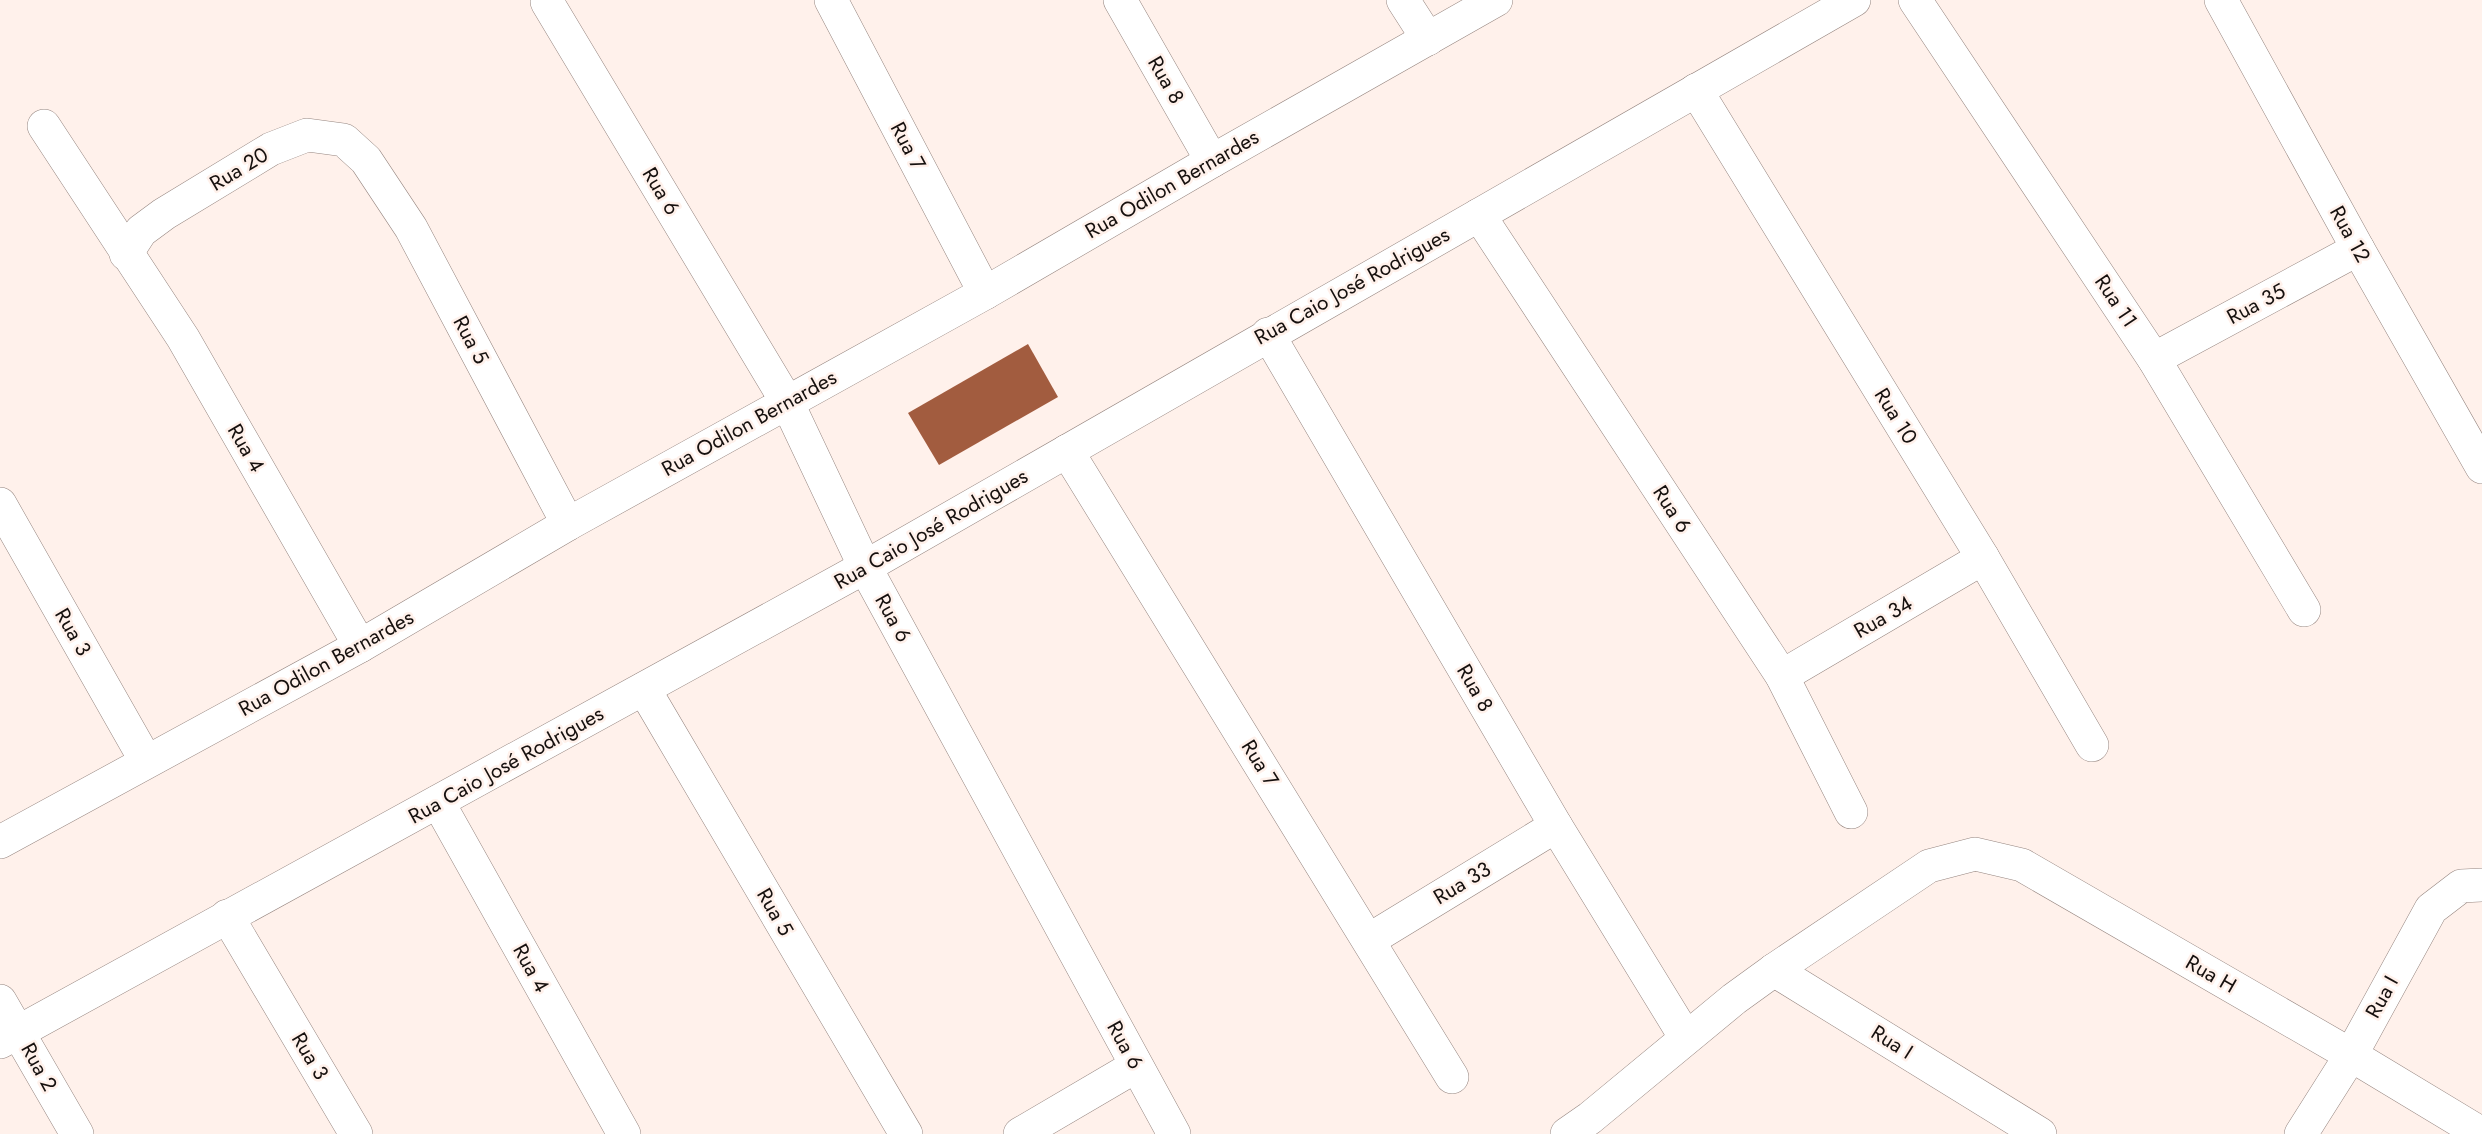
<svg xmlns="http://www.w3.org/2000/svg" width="2482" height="1134" font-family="Jost,sans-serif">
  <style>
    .building { fill: #a25c3f }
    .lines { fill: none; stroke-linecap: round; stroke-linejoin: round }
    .minor-casing { stroke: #968680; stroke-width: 34 }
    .tertiary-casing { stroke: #968680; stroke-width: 34 }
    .minor { stroke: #fff; stroke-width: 33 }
    .tertiary { stroke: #fff; stroke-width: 33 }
    .labels { text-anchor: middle; stroke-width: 5; stroke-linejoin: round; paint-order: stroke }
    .street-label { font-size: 21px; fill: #16100e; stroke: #fff1eb }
  </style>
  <rect width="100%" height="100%" fill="#fff1eb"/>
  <polygon class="building" points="1028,344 1058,397 939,465 908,413"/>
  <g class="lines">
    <defs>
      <g id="minor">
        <polyline points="549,0 547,2 787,402 865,567 1174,1134"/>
        <polyline points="831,0 985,293"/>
        <polyline points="1120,0 1212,161"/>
        <polyline points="1403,0 1428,39"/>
        <polyline points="1915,0 2154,359 2304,610"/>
        <polyline points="2221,0 2358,249 2482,467"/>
        <polyline points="1696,90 1983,558 2092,745"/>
        <polyline points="44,126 183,338 360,646"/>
        <polyline points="1479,215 1782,676 1851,812"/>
        <polyline points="126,254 141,231 164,214 271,149 307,135 344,140 366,160 411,228 568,524"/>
        <polyline points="1268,334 1556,826 1686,1038"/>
        <polyline points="2154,359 2358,249"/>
        <polyline points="1067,451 1452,1077"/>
        <polyline points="0,504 146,761"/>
        <polyline points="1782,676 1983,558"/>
        <polyline points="644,689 906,1134"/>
        <polyline points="438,802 624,1134"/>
        <polyline points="227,916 356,1134"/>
        <polyline points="1369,940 1556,826"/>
        <polyline points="1774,970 2040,1134"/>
        <polyline points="0,1001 77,1134"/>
        <polyline points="1020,1134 1136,1066"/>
        <polyline points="1567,1134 1590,1118 1734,999 1774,970 1929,866 1975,854 2022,865 2351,1055 2482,1134"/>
        <polyline points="2301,1134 2351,1055 2431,909 2461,886 2482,885"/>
      </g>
      <g id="tertiary">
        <polyline points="0,842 360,646 568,524 985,293 1212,161 1496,0"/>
        <polyline points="0,1042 865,567 1854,0"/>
      </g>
    </defs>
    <use href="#minor" class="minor-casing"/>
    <use href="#tertiary" class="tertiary-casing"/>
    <use href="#minor" class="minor"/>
    <use href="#tertiary" class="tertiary"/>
  </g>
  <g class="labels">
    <g class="street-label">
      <text transform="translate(1166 80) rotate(60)" y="7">Rua 8</text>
      <text transform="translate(908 146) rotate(62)" y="7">Rua 7</text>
      <text transform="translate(239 169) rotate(-31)" y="7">Rua 20</text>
      <text transform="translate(1172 184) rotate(-30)" y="7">Rua Odilon Bernardes</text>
      <text transform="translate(661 191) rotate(59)" y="7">Rua 6</text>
      <text transform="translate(2350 234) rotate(61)" y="7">Rua 12</text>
      <text transform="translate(1352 286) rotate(-29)" y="7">Rua Caio José Rodrigues</text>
      <text transform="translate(2116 301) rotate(56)" y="7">Rua 11</text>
      <text transform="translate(2256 304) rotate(-28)" y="7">Rua 35</text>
      <text transform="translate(471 340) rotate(62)" y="7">Rua 5</text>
      <text transform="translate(1896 416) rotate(58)" y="7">Rua 10</text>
      <text transform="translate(749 423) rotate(-29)" y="7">Rua Odilon Bernardes</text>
      <text transform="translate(246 448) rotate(60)" y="7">Rua 4</text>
      <text transform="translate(1672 509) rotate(57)" y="7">Rua 6</text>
      <text transform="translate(931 529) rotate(-30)" y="7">Rua Caio José Rodrigues</text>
      <text transform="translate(1883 617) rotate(-30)" y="7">Rua 34</text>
      <text transform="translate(893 618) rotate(61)" y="7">Rua 6</text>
      <text transform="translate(73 632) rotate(60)" y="7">Rua 3</text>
      <text transform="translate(326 663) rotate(-29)" y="7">Rua Odilon Bernardes</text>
      <text transform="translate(1475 688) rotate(60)" y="7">Rua 8</text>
      <text transform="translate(1260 763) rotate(58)" y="7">Rua 7</text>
      <text transform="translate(506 765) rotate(-29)" y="7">Rua Caio José Rodrigues</text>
      <text transform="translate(1462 883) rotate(-31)" y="7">Rua 33</text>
      <text transform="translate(775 912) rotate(60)" y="7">Rua 5</text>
      <text transform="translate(531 968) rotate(61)" y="7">Rua 4</text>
      <text transform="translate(2211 974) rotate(30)" y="7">Rua H</text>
      <text transform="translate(2382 997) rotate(-61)" y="7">Rua I</text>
      <text transform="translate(1892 1042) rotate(32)" y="7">Rua I</text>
      <text transform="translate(1125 1045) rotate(61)" y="7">Rua 6</text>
      <text transform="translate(310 1056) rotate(59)" y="7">Rua 3</text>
      <text transform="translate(39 1067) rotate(61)" y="7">Rua 2</text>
    </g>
  </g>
</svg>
